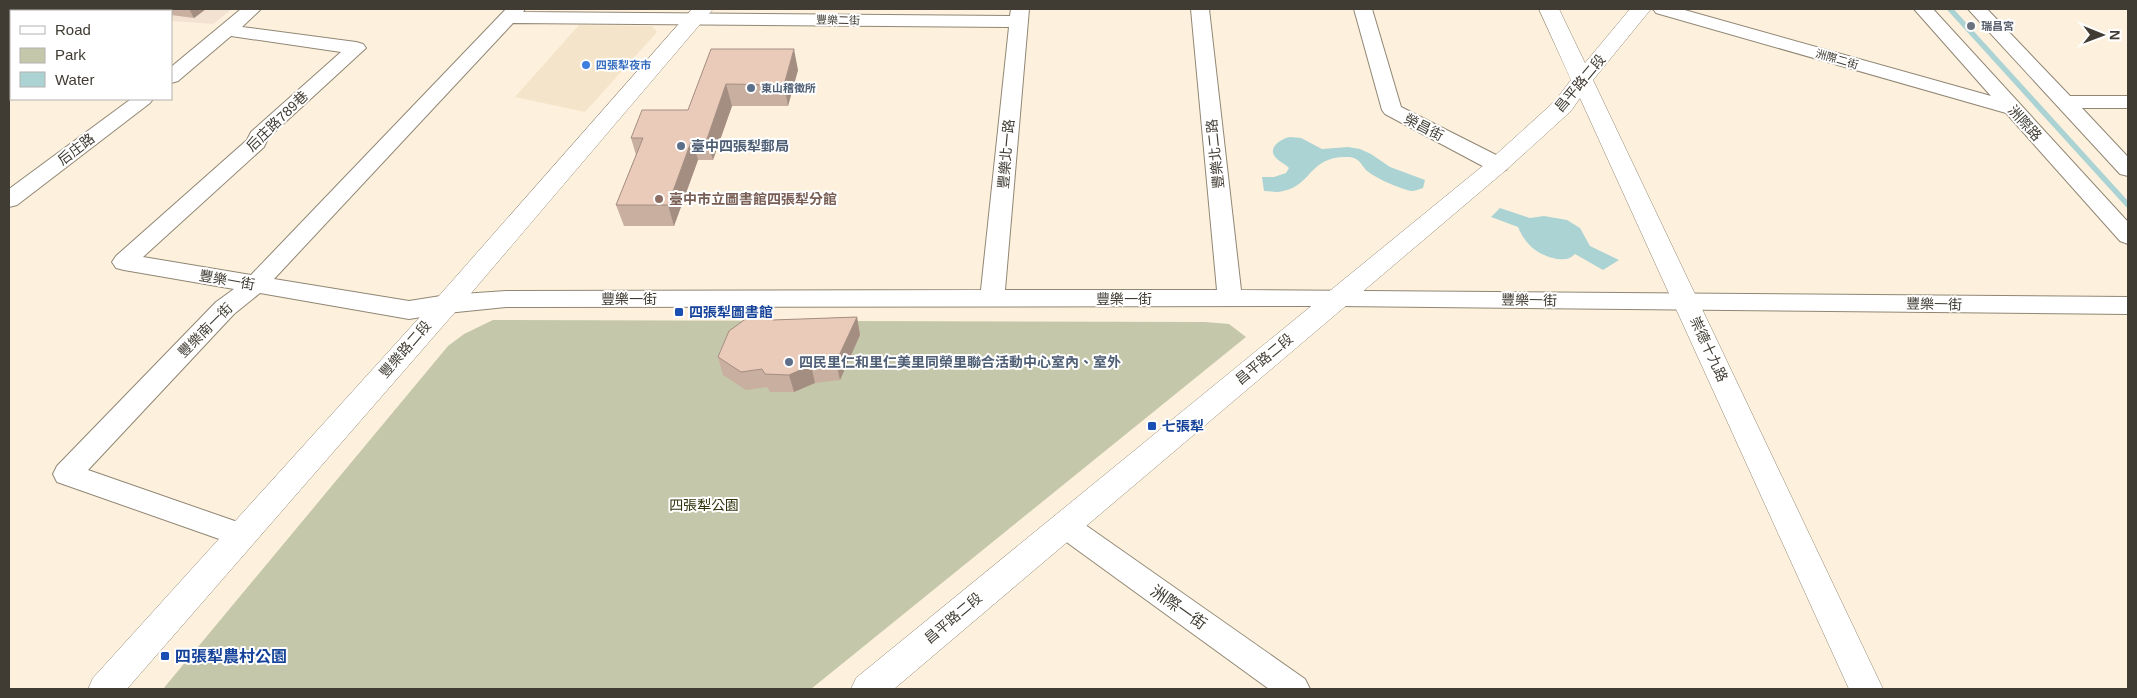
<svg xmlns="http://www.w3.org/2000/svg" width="2137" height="698" font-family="Helvetica,'Noto Sans TC',sans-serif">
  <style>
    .built { fill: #f4e5ca }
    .education { fill: #f3e2d1 }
    .green { fill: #c5c7aa }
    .water { fill: #abd3d4 }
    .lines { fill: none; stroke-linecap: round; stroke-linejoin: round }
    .stream { stroke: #abd3d4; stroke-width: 5.5 }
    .minor-casing { stroke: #908674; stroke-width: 2 }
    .tertiary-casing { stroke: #908674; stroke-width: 1 }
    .minor { fill: #fff; fill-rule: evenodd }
    .tertiary { fill: #fff; fill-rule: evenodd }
    .wall { fill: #c9af9f }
    .shaded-wall { fill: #a48e82 }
    .building { fill: #eacbb9; stroke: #a48e82 }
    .worship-dot { fill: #6b7280; stroke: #fff; stroke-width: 2 }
    .shop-dot { fill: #3f7fe0; stroke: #fff; stroke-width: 2 }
    .service-dot { fill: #5c6f8a; stroke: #fff; stroke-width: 2 }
    .education-dot { fill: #8d6e63; stroke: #fff; stroke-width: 2 }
    .transit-dot { fill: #1a4fb4; stroke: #fff; stroke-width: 2 }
    .labels { text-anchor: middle; stroke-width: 4; stroke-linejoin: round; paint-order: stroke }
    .far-street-label { font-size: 11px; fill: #403c34; stroke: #fff }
    .far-worship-label { font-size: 11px; font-weight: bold; fill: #5b616d; stroke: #fff; text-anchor: start }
    .far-shop-label { font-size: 11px; font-weight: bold; fill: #366cbe; stroke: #fff; text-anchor: start }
    .far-service-label { font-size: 11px; font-weight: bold; fill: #4e5e75; stroke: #fff; text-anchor: start }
    .street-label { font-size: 14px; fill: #403c34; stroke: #fff }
    .service-label { font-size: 14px; font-weight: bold; fill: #4e5e75; stroke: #fff; text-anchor: start }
    .education-label { font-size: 14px; font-weight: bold; fill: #785e54; stroke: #fff; text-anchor: start }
    .transit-label { font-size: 14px; font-weight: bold; fill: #164399; stroke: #fff; text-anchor: start }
    .park-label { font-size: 14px; fill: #32340c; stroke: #fff }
    .near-street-label { font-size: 16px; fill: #403c34; stroke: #fff }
    .near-transit-label { font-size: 16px; font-weight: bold; fill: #164399; stroke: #fff; text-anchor: start }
  </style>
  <rect width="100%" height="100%" fill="#fdf1dd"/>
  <polygon class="built" points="579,25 652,26 657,32 585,112 515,97"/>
  <polygon class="education" points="99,9 232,9 213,24 171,21 171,11 96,11"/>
  <polygon class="green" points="493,320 1205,322 1229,324 1246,337 811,689 163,689 448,346 464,334"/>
  <g class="water">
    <path d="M1290 137 1301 138 1322 149 1348 147 1360 149 1371 154 1390 167 1425 180 1423 188C1419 189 1415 191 1412 191 1402 190 1373 177 1366 170 1360 163 1359 158 1349 157 1309 155 1313 185 1283 191 1277 193 1270 191 1264 191L1262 177H1274L1286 173 1289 168C1285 164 1280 162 1276 158 1266 148 1282 138 1290 137Z"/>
    <path d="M1500 208 1530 218 1544 216 1567 220 1580 228 1590 246 1619 260 1603 270 1575 254C1570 259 1565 260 1557 259 1538 255 1526 246 1518 227L1491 217Z"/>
  </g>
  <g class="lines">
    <polyline class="stream" points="1950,9 2128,205"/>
    <defs>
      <g id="minor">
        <path d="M241 9H261L242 27 356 42 363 44 366 48 268 138 264 147 143 257 251 275 506 9H525L523 12 1010 16 1011 9H1029L1005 290H1217L1191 9H1209L1241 290 2128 297V314L1338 306 506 307 447 313 409 319 260 293 234 314 88 470 252 527 256 535 252 543 242 547 57 482 53 474 57 466 216 302 234 289 124 270 116 268 112 262 116 256 247 140 251 132 341 52 231 36 178 81 171 83V67ZM513 23 1009 27 981 290 506 291 447 295 409 301 274 279Z"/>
        <polygon points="1354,9 1372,9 1401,107 1506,160 1509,165 1506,170 1498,172 1490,170 1385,114 1382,110"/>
        <polygon points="1653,9 1681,9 1991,96 1914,9 1933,9 2128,222 2128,244 2120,241 2006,113 1656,13"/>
        <polygon points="1968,9 1987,9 2070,96 2128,96 2128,108 2082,108 2128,157 2128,176 2120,174"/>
        <rect x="9" y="35" width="2" height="12"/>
        <polygon points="11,66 11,79 9,80 9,67"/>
        <polygon points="131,99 153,99 150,103 17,205 9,207 9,189"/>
        <polygon points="1064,513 1074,517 1305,679 1310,689 1269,689 1054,533 1050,525 1054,517"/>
      </g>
      <g id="tertiary">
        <polygon points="692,9 713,9 456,311 127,689 88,689 93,678 438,297"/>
        <polygon points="1539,9 1559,9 1585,63 1630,9 1651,9 1593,80 1883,689 1849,689 1580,98 1571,111 1506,170 894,689 851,689 856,678 1490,160 1555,101 1571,80"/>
      </g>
    </defs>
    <use href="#minor" class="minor-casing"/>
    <use href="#tertiary" class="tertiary-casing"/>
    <use href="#minor" class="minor"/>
    <use href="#tertiary" class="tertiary"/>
  </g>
  <g class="wall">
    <polygon points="112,9 206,9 194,18 171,15 171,11 130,11 113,9"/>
    <polygon points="711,49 798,70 788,106 732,106 713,160 698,160 674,226 624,226 616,205 636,155 631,138 688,110"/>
    <polygon points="857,317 860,335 840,380 815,383 794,392 770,392 767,387 746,390 723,375 718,357 773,320"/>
  </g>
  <g class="shaded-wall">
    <polygon points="189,9 206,9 194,18"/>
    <polygon points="794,49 798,70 788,106 784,85"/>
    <polygon points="726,84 732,106 713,160 707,139"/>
    <polygon points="692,139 698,160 674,226 668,205"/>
    <polygon points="857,317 860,335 840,380 836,362"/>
    <polygon points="811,365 815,383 794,392 789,375"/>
  </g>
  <g class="building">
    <polygon points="711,49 794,49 784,85 726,84 707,139 692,139 668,205 616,205 643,138 631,138 642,110 688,110"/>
    <polygon points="758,310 773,320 857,317 836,362 811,365 789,375 765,374 762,369 741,372 718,357 729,331"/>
  </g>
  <circle class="worship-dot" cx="1971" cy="26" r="5"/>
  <circle class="shop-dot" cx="586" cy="65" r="5"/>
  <g class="service-dot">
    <circle cx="751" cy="88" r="5"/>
    <circle cx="681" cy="146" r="5"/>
    <circle cx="789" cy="362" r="5"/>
  </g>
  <circle class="education-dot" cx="659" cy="199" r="5"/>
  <g class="transit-dot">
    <rect x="674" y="307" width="10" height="10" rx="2.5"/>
    <rect x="1147" y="421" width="10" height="10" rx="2.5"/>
    <rect x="160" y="651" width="10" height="10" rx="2.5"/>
  </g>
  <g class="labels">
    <g class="far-street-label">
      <text transform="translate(838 20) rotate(1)" y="4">豐樂二街</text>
      <text transform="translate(1837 59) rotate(16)" y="4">洲際二街</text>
    </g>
    <g class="far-worship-label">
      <text x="1981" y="30">瑞昌宮</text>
    </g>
    <g class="far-shop-label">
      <text x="596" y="69">四張犁夜市</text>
    </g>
    <g class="far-service-label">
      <text x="761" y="92">東山稽徵所</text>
    </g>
    <g class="street-label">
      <text transform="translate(1580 83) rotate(-50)" y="5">昌平路二段</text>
      <text transform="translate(277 121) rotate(-44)" y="5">后庄路789巷</text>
      <text transform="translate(2025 123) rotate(48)" y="5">洲際路</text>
      <text transform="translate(1424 127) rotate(27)" y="5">榮昌街</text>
      <text transform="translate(76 149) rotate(-37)" y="5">后庄路</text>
      <text transform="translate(1006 154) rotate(-85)" y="5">豐樂北一路</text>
      <text transform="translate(1215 154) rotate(-96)" y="5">豐樂北二路</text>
      <text transform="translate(227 280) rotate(10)" y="5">豐樂一街</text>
      <text x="629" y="304">豐樂一街</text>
      <text x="1124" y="304">豐樂一街</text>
      <text transform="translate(1529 300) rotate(1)" y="5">豐樂一街</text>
      <text transform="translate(1934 304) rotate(1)" y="5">豐樂一街</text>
      <text transform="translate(205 330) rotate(-45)" y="5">豐樂南一街</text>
      <text transform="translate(405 349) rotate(-49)" y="5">豐樂路二段</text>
      <text transform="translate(1709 349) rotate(65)" y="5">崇德十九路</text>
      <text transform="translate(1264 359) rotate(-40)" y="5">昌平路二段</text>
      <text transform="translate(953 618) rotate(-40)" y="5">昌平路二段</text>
    </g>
    <g class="service-label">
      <text x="691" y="151">臺中四張犁郵局</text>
      <text x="799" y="367">四民里仁和里仁美里同榮里聯合活動中心室內、室外</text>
    </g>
    <g class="education-label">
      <text x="669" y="204">臺中市立圖書館四張犁分館</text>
    </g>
    <g class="transit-label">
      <text x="689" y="317">四張犁圖書館</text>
      <text x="1162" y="431">七張犁</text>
    </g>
    <g class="park-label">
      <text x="704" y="510">四張犁公園</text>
    </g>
    <g class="near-street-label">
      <text transform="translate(1179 607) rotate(35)" y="6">洲際一街</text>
    </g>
    <g class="near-transit-label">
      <text x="175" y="662">四張犁農村公園</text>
    </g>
  </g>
  <rect width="2137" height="698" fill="none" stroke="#403c34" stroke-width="20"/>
  <rect x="10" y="10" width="162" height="90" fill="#ffffff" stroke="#b3b1ae"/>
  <rect x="20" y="26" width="25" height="8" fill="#ffffff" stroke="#b3b1ae"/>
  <text x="55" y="35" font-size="15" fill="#403c34">Road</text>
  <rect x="20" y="48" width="25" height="15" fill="#c5c7aa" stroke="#b3b1ae"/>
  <text x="55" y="60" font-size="15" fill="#403c34">Park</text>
  <rect x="20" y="72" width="25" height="15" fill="#abd3d4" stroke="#b3b1ae"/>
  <text x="55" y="85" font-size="15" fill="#403c34">Water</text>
  <g transform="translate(2102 35) rotate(91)" stroke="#ffffff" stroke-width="4" paint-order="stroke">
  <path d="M0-4L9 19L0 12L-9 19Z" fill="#403c34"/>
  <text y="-8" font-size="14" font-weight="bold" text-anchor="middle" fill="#403c34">N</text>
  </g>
</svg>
